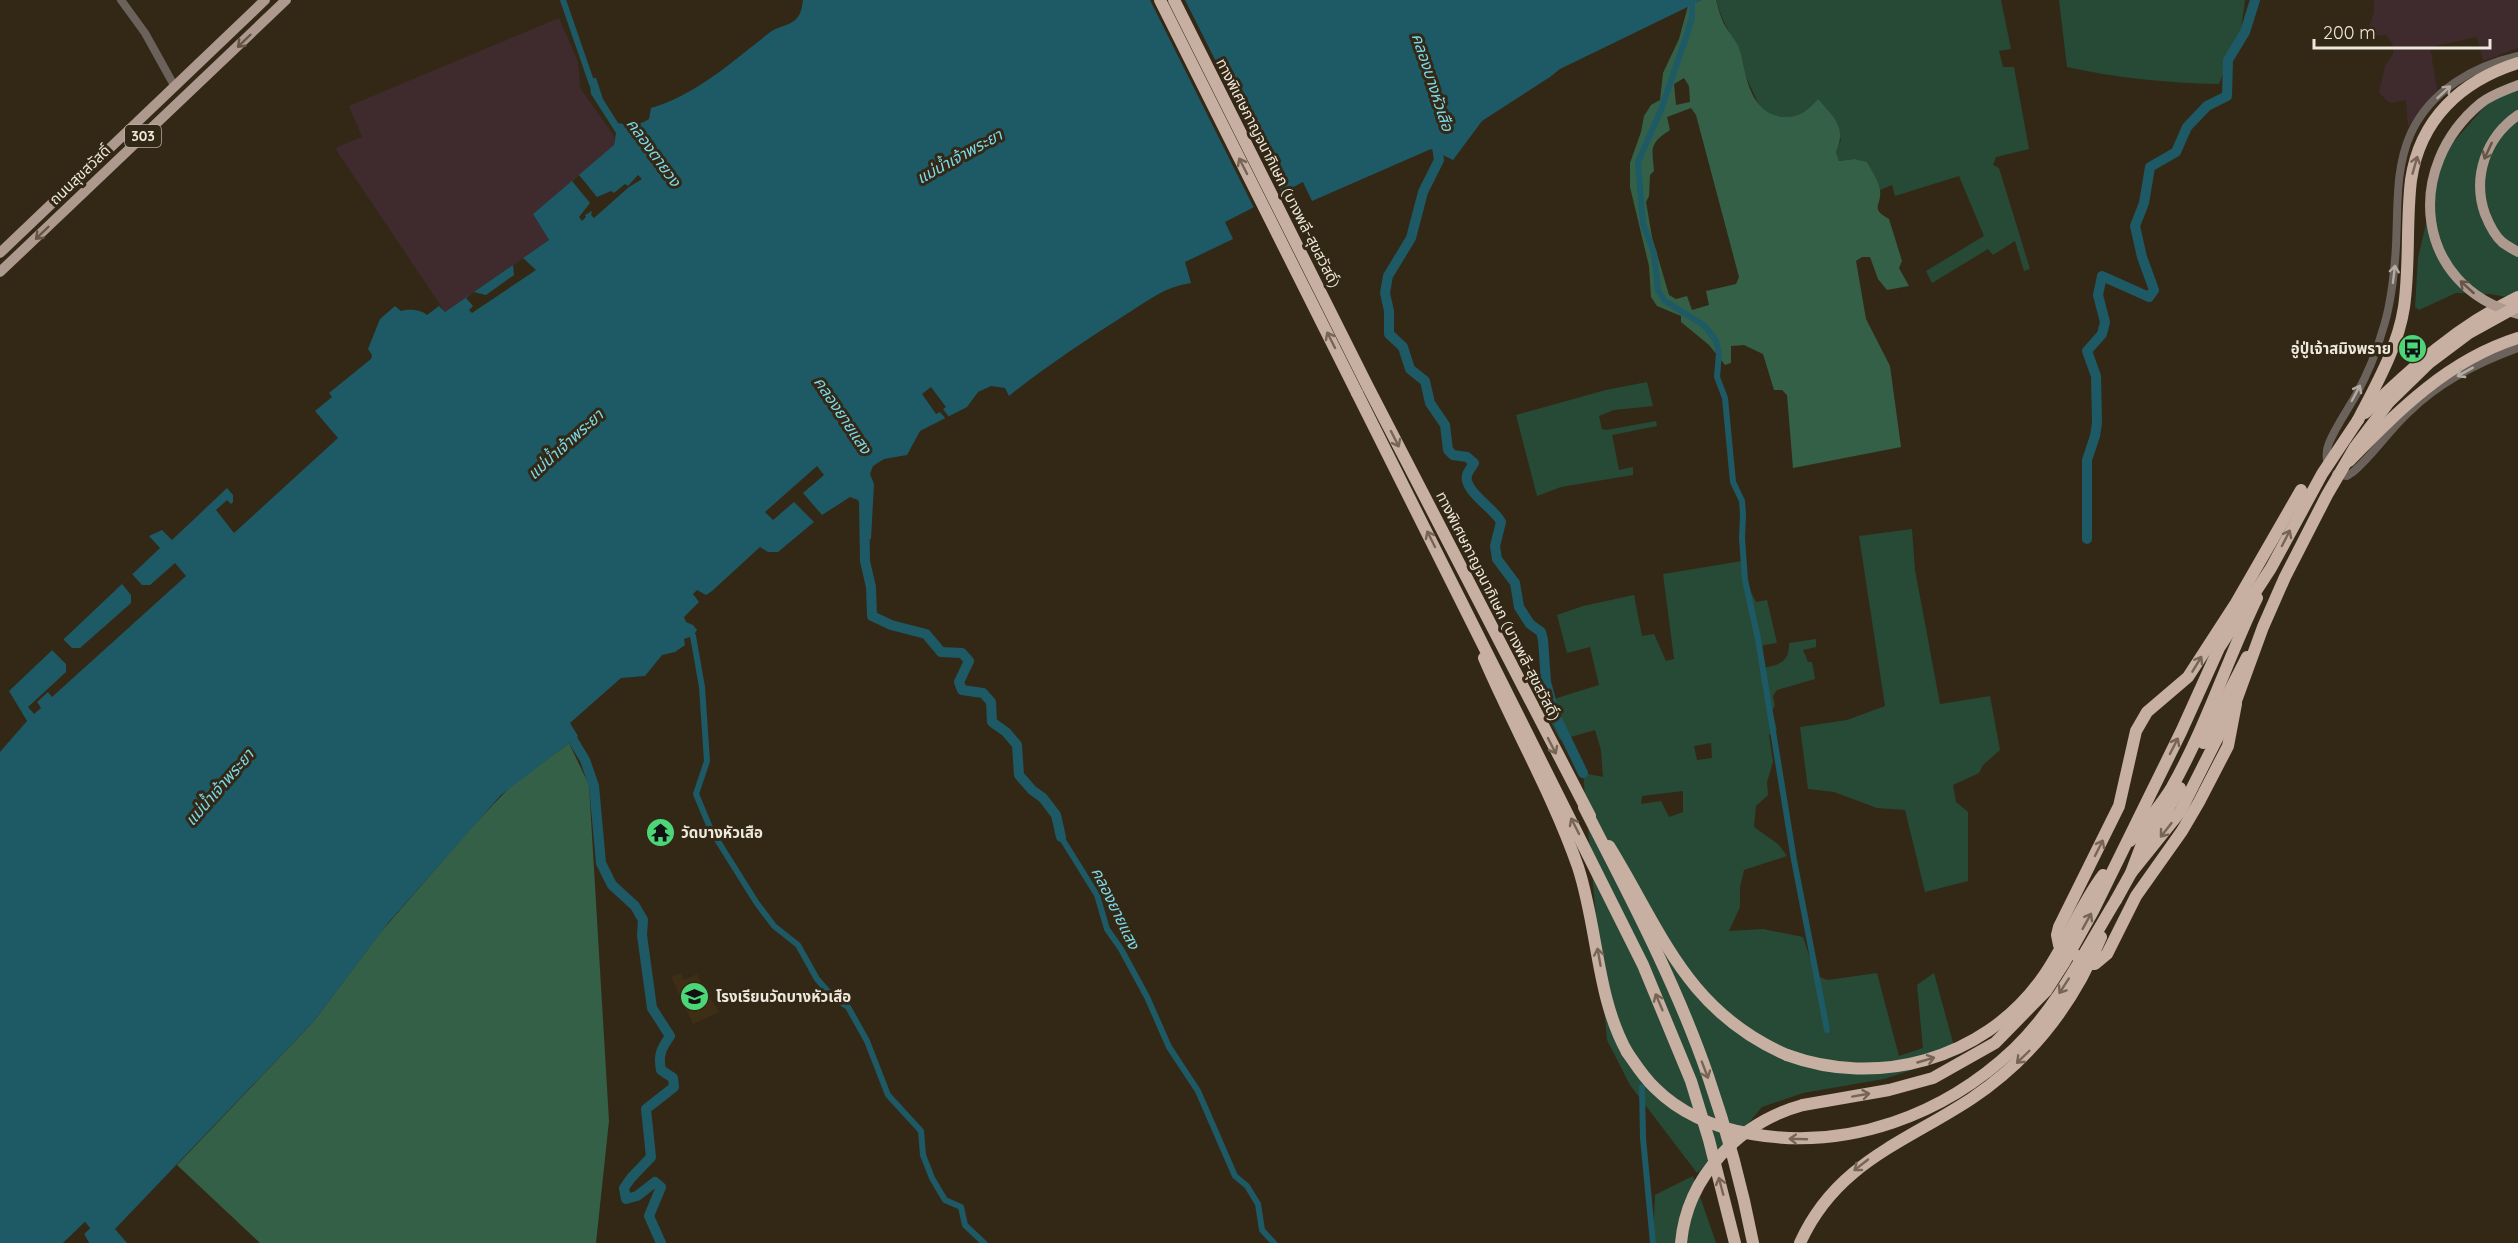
<svg xmlns="http://www.w3.org/2000/svg" width="2518" height="1243" font-family="Quicksand,'Noto Sans Thai',sans-serif">
  <style>
    .built { fill: #3d2e15 }
    .industrial { fill: #3f2b2e }
    .green { fill: #264a36; fill-rule: evenodd }
    .forest { fill: #346047; fill-rule: evenodd }
    .water { fill: #1d5a65 }
    .pier { fill: #332816 }
    .lines { fill: none; stroke-linecap: round; stroke-linejoin: round }
    .canal { stroke: #1d5a65; stroke-width: 6 }
    .river { stroke: #1d5a65; stroke-width: 10 }
    .minor { stroke: #6c625c; stroke-width: 8 }
    .major { stroke: #ad998e; stroke-width: 10 }
    .highway { stroke: #c7afa1; stroke-width: 12 }
    .major-bridge { stroke: #ad998e; stroke-width: 10 }
    .highway-bridge { stroke: #c7afa1; stroke-width: 12 }
    .oneway { stroke: #645546 }
    .oneway2 { stroke: #b4aba2 }
    .oneway3 { stroke: #766555 }
    .labels { text-anchor: middle; stroke-width: 6; stroke-linejoin: round; paint-order: stroke }
    .shield { fill: #332816; stroke: #b6aea1; stroke-width: 1.5 }
    .shield-label { font-size: 14px; font-weight: bold; fill: #eee7dc }
    .street-label { font-size: 15px; fill: #eee7dc; stroke: #332816 }
    .poi-label { font-size: 15px; font-weight: bold; fill: #eee7dc; stroke: #332816; text-anchor: start }
    .water-label { font-size: 16px; font-style: italic; fill: #7adaec; stroke: #332816 }
  </style>
  <rect width="100%" height="100%" fill="#332816"/>
  <polygon class="built" points="681,973 684,980 697,974 704,989 719,1012 693,1024 671,977"/>
  <g class="industrial">
    <polygon points="2374,0 2518,0 2518,48 2483,61 2477,37 2430,47 2437,90 2408,127 2406,100 2390,103 2379,93 2385,66 2393,54 2393,45 2386,35 2366,36 2374,12"/>
    <polygon points="559,18 578,62 580,88 614,136 614,146 533,214 549,240 445,312 335,148 362,137 349,106"/>
  </g>
  <g class="green">
    <polygon points="1716,0 2001,0 2011,49 1999,51 2003,67 2014,67 2029,149 1996,157 1993,165 1999,168 2030,269 2024,271 2015,241 1993,255 1988,249 1932,283 1926,271 1984,236 1959,176 1895,196 1892,185 1880,190 1867,162 1855,159 1839,161 1836,152 1841,140 1818,99 1804,114 1789,118 1774,116 1761,109 1741,66 1741,53 1723,20"/>
    <path d="M2059 0H2245L2241 29 2219 84C2167 83 2117 78 2067 67Z"/>
    <polygon points="2518,91 2518,299 2490,294 2456,293 2419,310 2415,307 2418,258 2442,155 2494,96"/>
    <polygon points="1647,382 1653,406 1614,410 1599,416 1602,429 1606,430 1656,421 1657,426 1612,435 1619,470 1633,467 1633,475 1561,487 1537,496 1516,415 1606,390"/>
    <polygon points="1912,529 1915,570 1940,704 1990,696 2000,750 1983,765 1979,773 1953,785 1956,802 1968,812 1968,881 1925,892 1905,810 1877,808 1834,792 1808,789 1800,727 1847,720 1885,706 1859,536"/>
    <path d="M1742 561 1751 592 1756 602 1767 600 1777 643 1764 645 1758 650 1763 668C1779 665 1790 662 1789 643L1816 639V647L1803 650 1808 662H1812L1815 679 1777 690 1773 696 1775 706 1772 710 1777 730 1769 735 1773 762 1767 782 1768 795 1756 806 1754 827 1778 844 1787 856 1744 870 1740 887V907L1729 931 1763 929 1803 937 1816 976 1828 980 1877 973 1899 1056 1923 1048 1917 985 1934 973 1955 1050 1912 1070 1884 1079 1803 1093 1762 1107 1741 1132 1697 1173 1630 1085 1607 1040 1583 773 1603 777 1601 750 1595 730 1560 740 1541 703 1599 685 1590 647 1567 653 1557 615 1583 606 1634 595 1642 636 1654 634 1666 661 1674 659 1663 574ZM1711 743 1712 758 1697 760 1694 746ZM1683 791V812L1669 817 1661 801 1641 804 1642 796Z"/>
    <polygon points="1693,1176 1716,1243 1653,1243 1655,1195"/>
  </g>
  <g class="forest">
    <path d="M1702 0H1716C1718 7 1720 15 1723 22 1728 32 1739 43 1741 54 1746 79 1752 114 1783 117 1800 118 1807 111 1818 99 1834 118 1847 127 1836 152L1839 161 1855 159 1867 162C1871 170 1879 181 1880 190 1882 206 1869 208 1889 219L1902 261 1899 268 1909 286 1887 290 1878 279 1870 257H1862L1856 261 1866 319 1890 366 1901 447 1793 468 1787 395 1782 390H1774L1763 354 1744 345 1731 346V363L1725 365 1709 345 1681 322V316L1657 306 1651 297 1649 266 1630 187V163L1641 132 1644 116 1651 105 1660 100 1663 73 1679 39 1688 6ZM1684 78 1689 86 1690 102 1676 105 1674 84ZM1691 108 1696 115 1739 277 1736 284 1706 291 1709 305 1692 310 1687 296 1676 299 1669 295 1652 237 1646 202 1649 196 1650 175 1654 171C1652 147 1649 144 1670 130L1667 117Z"/>
    <polygon points="569,743 589,785 609,1121 596,1243 260,1243 177,1165 313,1022 380,933 472,827 510,787"/>
  </g>
  <path class="water" d="M803 0H1702L1560 69 1550 77 1482 121 1453 160 1431 149 1312 201 1303 182 1225 222 1233 239 1185 262 1191 283C1163 287 1145 303 1122 317 1083 342 1045 367 1009 396L1005 388 991 386 978 392 967 407 920 431 907 455 884 459 873 466 870 474 874 484 871 539 864 541V514L858 500 850 497 822 515 803 493 824 475 817 466 765 512 773 520 794 502 814 522 778 552H768L760 547 712 591 706 595 697 590 693 594 699 602 684 617 686 622 693 625 697 630 693 636 684 639 685 645 675 652 662 655 645 676 621 678 570 723 578 736 501 795 388 923 313 1022 115 1229 127 1243H89L84 1234 90 1228 85 1222 63 1243H0V752L27 721 9 691 160 548 149 536 162 530 172 540 227 488 233 495V502L231 504 227 500 216 510 234 533 338 438 315 411 332 397 329 393 371 359 372 355 368 349 380 319 395 306 401 311C409 309 420 309 427 315L439 306 445 312 549 240 533 214 614 145 616 133 591 94 589 78H596L603 99 618 123C630 126 639 126 649 119L651 108C696 95 733 61 769 33 776 27 787 26 794 21 801 16 802 7 803 0Z"/>
  <g class="pier">
    <polygon points="1150,0 1185,0 1283,195 1255,210"/>
    <polygon points="579,175 597,197 611,191 614,193 625,184 628,186 638,175 642,179 629,187 594,218 591,215 592,211 585,215 586,217 582,221 579,217 590,203 572,181"/>
    <polygon points="523,258 536,270 472,313 469,310 473,306 466,298 474,292 486,295 514,275 513,265"/>
    <polygon points="931,387 946,407 943,409 949,417 946,419 940,412 936,414 922,394"/>
    <polygon points="175,563 186,576 52,697 48,692 37,702 41,708 34,714 28,707 66,672 66,664 52,650 63,639 72,648 80,648 131,603 131,595 122,584 132,574 142,585 150,585"/>
    <polygon points="85,1222 90,1228 84,1234 89,1243 85,1243 81,1235 86,1227 85,1226 66,1243 63,1243"/>
  </g>
  <g class="lines">
    <g class="canal">
      <polyline points="563,0 592,84"/>
      <polyline points="1692,0 1692,18 1686,37 1661,110 1638,162 1643,224 1654,253 1658,290 1665,301 1705,326 1716,341 1719,353 1717,377 1725,398 1733,482 1742,501 1743,514 1742,538 1745,580 1758,639 1794,860 1827,1030"/>
      <polyline points="690,631 693,636 702,687 707,761 696,794 711,830 756,902 774,926 798,945 817,979 831,995 848,1007 867,1041 888,1095 921,1131 923,1155 932,1178 945,1200 961,1207 965,1225 984,1243"/>
      <polyline points="1061,837 1097,895 1107,929 1121,949 1147,997 1169,1047 1198,1091 1235,1176 1247,1186 1258,1204 1262,1230 1274,1243"/>
      <polyline points="1642,1087 1643,1138 1653,1243"/>
    </g>
    <g class="river">
      <path d="M1436 140 1439 160 1423 192 1411 238 1388 276 1385 293 1389 311V334L1403 347 1410 369 1425 381 1430 403 1445 425 1448 450 1453 455 1467 457 1474 463C1472 467 1468 471 1467 475 1463 491 1495 509 1501 522L1495 546 1497 559 1515 583 1519 607 1530 624 1541 632 1543 640 1546 682 1555 715 1583 773"/>
      <polyline points="864,501 865,561 871,587 872,616 891,625 926,634 941,652 962,653 969,661 959,682 962,690 983,693 991,702 992,722 1006,732 1017,745 1019,775 1032,790 1043,798 1056,815 1061,837"/>
      <polyline points="2087,539 2087,460 2095,436 2097,423 2096,376 2087,351 2102,334 2105,322 2098,295 2102,276 2149,297 2154,290 2142,257 2135,226 2144,203 2150,167 2176,152 2187,127 2207,106 2227,96 2228,60 2245,32 2255,0"/>
      <path d="M567 730 585 760 594 786 601 863 612 885 635 906 643 920 642 935 652 1008 670 1036C661 1049 658 1055 661 1070L673 1078 674 1087 646 1109 651 1157 631 1178 624 1188 626 1199 637 1196 655 1182 661 1187 649 1216 661 1243"/>
    </g>
    <g class="minor">
      <polyline points="121,0 145,33 175,87"/>
      <path d="M2328 465C2326 458 2326 450 2329 443 2336 426 2347 411 2356 395 2367 375 2376 354 2382 332 2390 309 2393 284 2395 260 2399 219 2393 172 2411 133 2431 90 2474 66 2518 56"/>
      <path d="M2336 474 2347 476 2353 472C2374 454 2389 430 2410 411 2440 382 2479 362 2518 348"/>
    </g>
    <g class="major">
      <path d="M2518 115C2486 137 2472 177 2485 214 2489 224 2494 235 2502 242 2507 246 2513 249 2518 252"/>
      <polyline points="0,253 265,0"/>
      <polyline points="0,272 286,0"/>
    </g>
    <g class="highway">
      <polyline points="1160,0 1357,393"/>
      <polyline points="1174,0 1368,387 1590,816"/>
      <path d="M2365 413C2412 367 2458 326 2518 297"/>
      <path d="M2358 420C2376 385 2398 347 2404 307 2410 265 2406 222 2411 180 2420 119 2461 81 2518 63"/>
      <path d="M2349 461C2399 410 2448 360 2518 338"/>
      <path d="M1484 658C1514 728 1553 795 1578 867 1598 928 1596 996 1627 1052"/>
      <polyline points="2236,704 2228,746 2199,802 2182,831 2136,896 2107,954 2095,964 2090,964 2059,945 2057,935 2059,927 2119,806 2136,731 2147,712 2188,677 2236,603 2301,490"/>
      <polyline points="2203,743 2247,657"/>
      <path d="M2130 841C2145 824 2160 807 2172 787 2206 727 2227 660 2257 598"/>
      <path d="M1609 846C1662 932 1686 1011 1787 1055"/>
      <polyline points="2116,900 2131,873 2142,844 2165,814 2180,788"/>
      <path d="M1681 1243C1687 1176 1740 1122 1803 1105"/>
    </g>
    <path class="major-bridge" d="M2518 85C2506 90 2491 95 2481 103 2403 167 2414 286 2518 314"/>
    <g class="highway-bridge">
      <polyline points="1357,393 1643,965 1691,1081 1709,1140 1735,1243"/>
      <path d="M1584 807C1629 895 1676 983 1708 1076 1727 1131 1742 1186 1753 1243"/>
      <polyline points="2131,873 2180,812 2236,701 2263,627 2285,577 2327,495 2355,447 2389,402 2429,363 2469,333 2518,306"/>
      <path d="M1627 1052C1636 1065 1644 1078 1655 1088 1681 1114 1716 1128 1752 1134 1848 1151 1944 1115 2014 1049 2057 1008 2085 951 2116 900"/>
      <path d="M1787 1055C1877 1088 1982 1060 2040 981 2065 948 2078 908 2103 875"/>
      <polyline points="1803,1105 1889,1090 1933,1078 1995,1043 2046,991 2064,963 2093,911 2181,732 2219,648 2271,568 2322,474 2358,420"/>
      <path d="M1800 1243C1836 1163 1904 1143 1971 1099 2031 1059 2074 1003 2101 937"/>
    </g>
  </g>
  <defs><path id="oneway-shaft" d="M-6 0H5M1.5-3L5.5 0L1.5 3" fill="none" stroke-width="1.6" stroke-linecap="round" stroke-linejoin="round" transform="scale(1.5)"/></defs>
  <g class="oneway">
    <use href="#oneway-shaft" transform="translate(244 41) rotate(136)"/>
    <use href="#oneway-shaft" transform="translate(2488 151) rotate(115)"/>
    <use href="#oneway-shaft" transform="translate(42 233) rotate(136)"/>
    <use href="#oneway-shaft" transform="translate(2467 287) rotate(-138)"/>
  </g>
  <g class="oneway2">
    <use href="#oneway-shaft" transform="translate(2444 92) rotate(-43)"/>
    <use href="#oneway-shaft" transform="translate(2394 274) rotate(-83)"/>
    <use href="#oneway-shaft" transform="translate(2465 372) rotate(151)"/>
    <use href="#oneway-shaft" transform="translate(2356 393) rotate(-62)"/>
  </g>
  <g class="oneway3">
    <use href="#oneway-shaft" transform="translate(2415 165) rotate(-74)"/>
    <use href="#oneway-shaft" transform="translate(1243 166) rotate(-117)"/>
    <use href="#oneway-shaft" transform="translate(1331 340) rotate(-117)"/>
    <use href="#oneway-shaft" transform="translate(1395 439) rotate(63)"/>
    <use href="#oneway-shaft" transform="translate(2286 538) rotate(-63)"/>
    <use href="#oneway-shaft" transform="translate(1431 539) rotate(-117)"/>
    <use href="#oneway-shaft" transform="translate(2197 664) rotate(-59)"/>
    <use href="#oneway-shaft" transform="translate(1552 746) rotate(63)"/>
    <use href="#oneway-shaft" transform="translate(2174 746) rotate(-63)"/>
    <use href="#oneway-shaft" transform="translate(1575 826) rotate(-117)"/>
    <use href="#oneway-shaft" transform="translate(2166 830) rotate(128)"/>
    <use href="#oneway-shaft" transform="translate(2099 848) rotate(-63)"/>
    <use href="#oneway-shaft" transform="translate(2087 921) rotate(-61)"/>
    <use href="#oneway-shaft" transform="translate(1599 957) rotate(-100)"/>
    <use href="#oneway-shaft" transform="translate(2064 986) rotate(123)"/>
    <use href="#oneway-shaft" transform="translate(1659 1002) rotate(-113)"/>
    <use href="#oneway-shaft" transform="translate(2023 1057) rotate(136)"/>
    <use href="#oneway-shaft" transform="translate(1926 1060) rotate(-16)"/>
    <use href="#oneway-shaft" transform="translate(1705 1070) rotate(69)"/>
    <use href="#oneway-shaft" transform="translate(1861 1095) rotate(-10)"/>
    <use href="#oneway-shaft" transform="translate(1798 1139) rotate(-178)"/>
    <use href="#oneway-shaft" transform="translate(1861 1165) rotate(142)"/>
    <use href="#oneway-shaft" transform="translate(1721 1186) rotate(-105)"/>
  </g>
  <defs>
    <symbol id="bus-disc" viewBox="-11 -11 22 22"><circle r="9.5" fill="#4cd677" stroke="#332816"/><path d="M-5-6H5V4H4V6H2V4H-2V6H-4V4H-5ZM-3.5-4V0h7V-4ZM-3.5 1.2v1.5H-2V1.2ZM2 1.2v1.5H3.5V1.2Z" fill="#111"/></symbol>
    <symbol id="temple-disc" viewBox="-11 -11 22 22"><circle r="9.5" fill="#4cd677" stroke="#332816"/><path d="M0-6L5-2H3V0L6.5 2.5H4V6H1.5V3h-3V6H-4V2.5H-6.5L-3 0V-2H-5Z" fill="#111"/></symbol>
    <symbol id="school-disc" viewBox="-11 -11 22 22"><circle r="9.5" fill="#4cd677" stroke="#332816"/><path d="M0-5L7-2L0 1L-7-2ZM-4 1L0 2.5L4 1V4Q0 6-4 4Z" fill="#111"/></symbol>
  </defs>
  <g fill-rule="evenodd">
    <use href="#bus-disc" x="2396" y="332" width="33" height="33"/>
    <use href="#temple-disc" x="644" y="816" width="33" height="33"/>
    <use href="#school-disc" x="678" y="980" width="33" height="33"/>
  </g>
  <g class="labels">
    <rect class="shield" x="125" y="125" width="36" height="22" rx="4.5"/>
    <g class="shield-label">
      <text x="143" y="141">303</text>
    </g>
    <g class="street-label">
      <text transform="translate(1278 173) rotate(63)" y="5">ทางพิเศษกาญจนาภิเษก (บางพลี-สุขสวัสดิ์)</text>
      <text transform="translate(80 175) rotate(-44)" y="5">ถนนสุขสวัสดิ์</text>
      <text transform="translate(1498 606) rotate(63)" y="5">ทางพิเศษกาญจนาภิเษก (บางพลี-สุขสวัสดิ์)</text>
    </g>
    <g class="poi-label">
      <text x="2391" y="354" text-anchor="end">อู่ปู่เจ้าสมิงพราย</text>
      <text x="681" y="838">วัดบางหัวเสือ</text>
      <text x="716" y="1002">โรงเรียนวัดบางหัวเสือ</text>
    </g>
    <g class="water-label">
      <text transform="translate(1433 82) rotate(72)" y="6">คลองบางหัวเสือ</text>
      <text transform="translate(654 152) rotate(54)" y="6">คลองตายวง</text>
      <text transform="translate(959 156) rotate(-29)" y="6">แม่น้ำเจ้าพระยา</text>
      <text transform="translate(843 415) rotate(56)" y="6">คลองยายแสง</text>
      <text transform="translate(565 444) rotate(-42)" y="6">แม่น้ำเจ้าพระยา</text>
      <text transform="translate(219 787) rotate(-49)" y="6">แม่น้ำเจ้าพระยา</text>
      <text transform="translate(1116 908) rotate(64)" y="6">คลองยายแสง</text>
    </g>
  </g>
  <path d="M2314 39v9h176v-9" fill="none" stroke="#eee7dc" stroke-width="3"/>
  <text x="2323" y="39" font-size="18" fill="#eee7dc" stroke="#332816" stroke-width="4.5" paint-order="stroke">200 m</text>
</svg>
